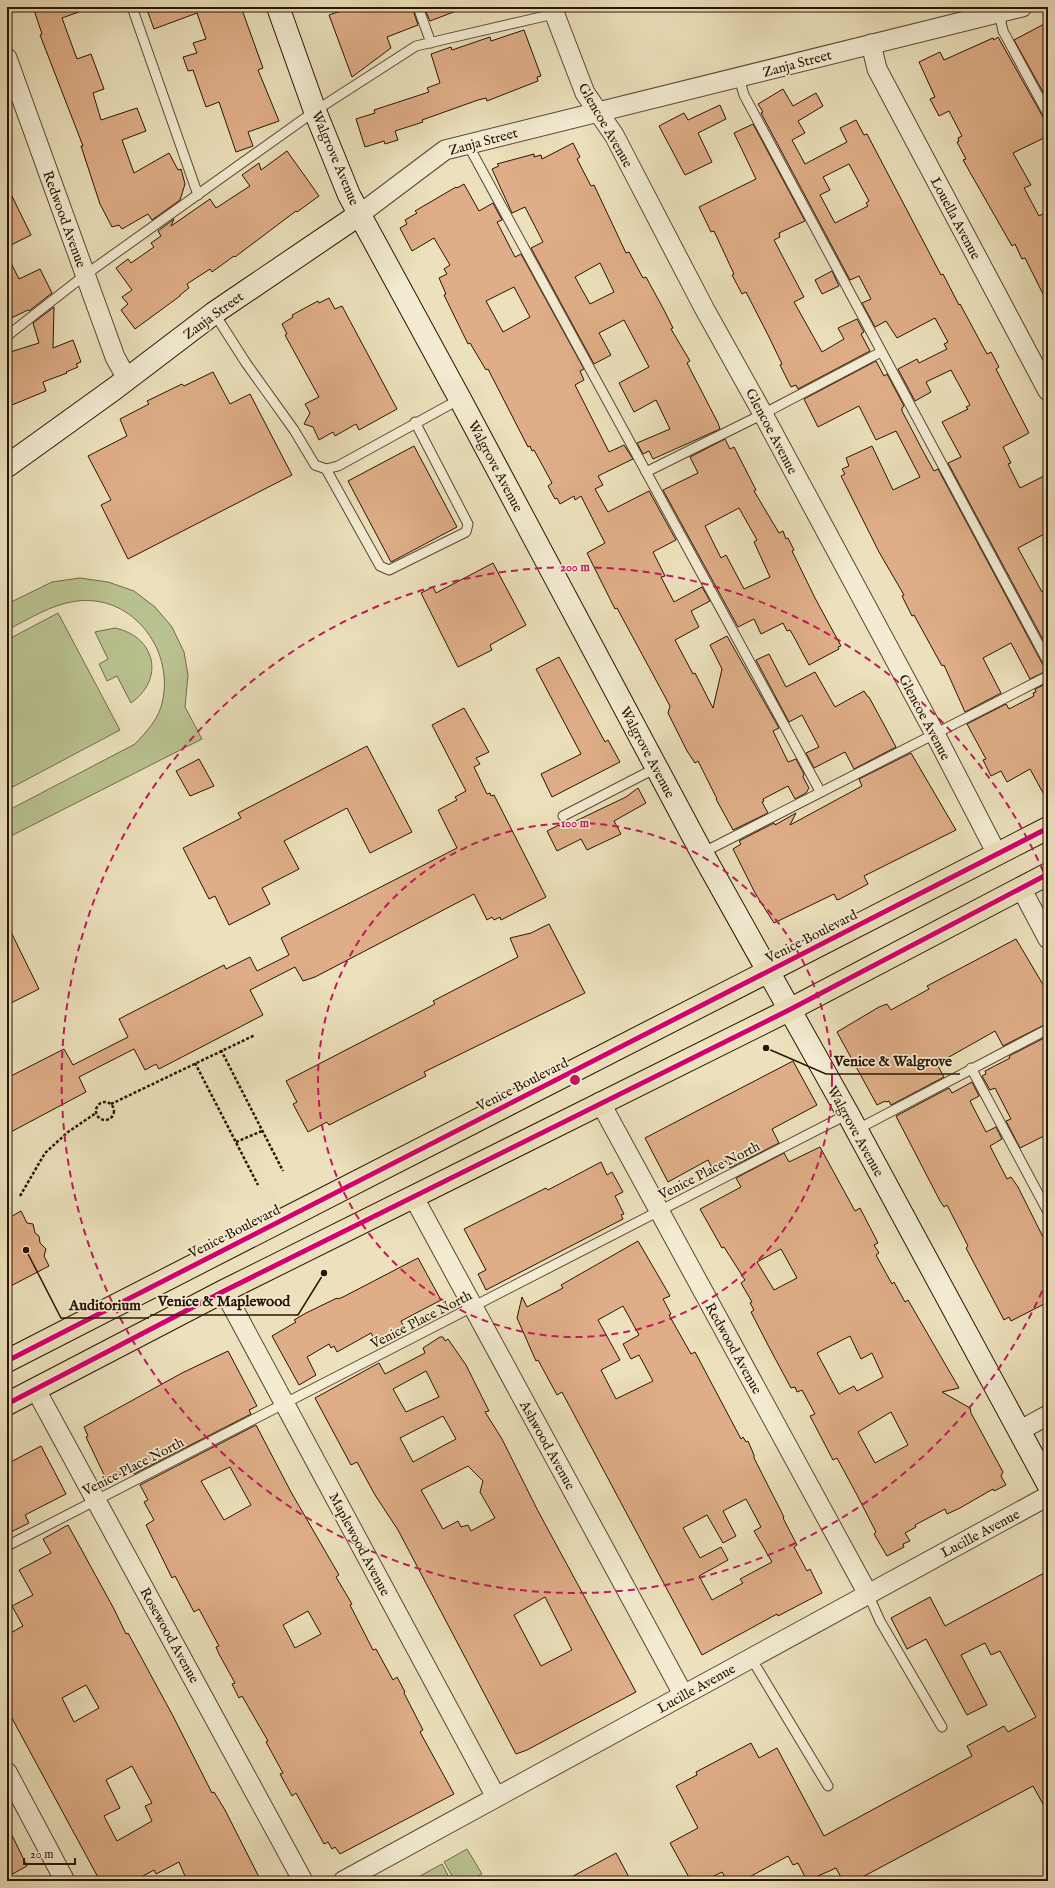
<svg xmlns="http://www.w3.org/2000/svg" width="1055" height="1888" font-family="'IM FELL English',serif">
  <style>
    .green { fill: #b9c28f; stroke: #726b49 }
    .building { fill: #dfae88; stroke: #2a1403; fill-rule: evenodd }
    .lines { fill: none; stroke-linecap: round; stroke-linejoin: round }
    .lane-casing { stroke: #5a4731; stroke-width: 11 }
    .street-casing { stroke: #5a4731; stroke-width: 21 }
    .secondary-casing { stroke: #2a1403; stroke-width: 24 }
    .primary-casing { stroke: #2a1403; stroke-width: 24 }
    .path { stroke: #2a1403; stroke-width: 2.5; stroke-dasharray: 3 2; stroke-linecap: butt }
    .lane { stroke: #f3ecd3; stroke-width: 9 }
    .street { stroke: #f3ecd3; stroke-width: 19 }
    .secondary { stroke: #f3ecd3; stroke-width: 22 }
    .primary { stroke: #ece1bc; stroke-width: 22 }
    .cycleway-casing { stroke: #f3ecd3; stroke-width: 8 }
    .cycleway { stroke: #d6006c; stroke-width: 5 }
    .ring { fill: none; stroke: #c2185b; stroke-width: 2; stroke-dasharray: 7 5 }
    .labels { text-anchor: middle; stroke-width: 3.5; stroke-linejoin: round; paint-order: stroke }
    .street-label { font-size: 14px; fill: #2a1403; stroke: #f3ecd3 }
    .centre { fill: #c2185b; stroke: #f3ecd3; stroke-width: 2 }
    .ring-label { font-size: 12px; text-anchor: middle; font-weight: bold; fill: #c2185b; stroke: #f3ecd3; stroke-width: 3.5; stroke-linejoin: round; paint-order: stroke }
    .leader { fill: none; stroke: #2a1403; stroke-width: 1.5 }
    .callout-dot { fill: #2a1403; stroke: #f3ecd3; stroke-width: 1.5 }
    .callout-label { font-size: 15px; text-anchor: middle; font-weight: bold; fill: #2a1403; stroke: #f3ecd3; stroke-width: 3.5; stroke-linejoin: round; paint-order: stroke }
  </style>
  <rect width="100%" height="100%" fill="#ece1bc"/>
  <filter id="stains"><feTurbulence type="fractalNoise" baseFrequency=".005" numOctaves="4"/><feColorMatrix values="0 0 0 0 .2 0 0 0 0 .09 0 0 0 0 .02 0 0 0 .5 -.17"/></filter>
  <radialGradient id="worn" r=".72"><stop offset=".6" stop-color="#630" stop-opacity="0"/><stop offset="1" stop-color="#630" stop-opacity=".3"/></radialGradient>
  <g class="green">
    <path d="M80 578 108 582 134 591 155 607 172 627 184 652 188 675 185 707 202 739 7 838V811L135 744C146 732 156 722 161 707 177 654 135 594 77 601 52 604 29 619 7 630V604L52 582Z"/>
    <polygon points="58,613 120,730 7,790 7,640"/>
    <path d="M115 628C156 637 165 679 131 703L117 676 107 681 99 664 108 659 95 632Z"/>
    <polygon points="467,1849 482,1874 469,1881 455,1881 444,1862"/>
    <polygon points="442,1864 451,1881 411,1881"/>
  </g>
  <g class="building">
    <polygon points="42,7 87,7 87,9 62,18 77,59 91,54 104,89 93,93 101,120 137,108 146,131 122,140 134,173 169,153 178,170 181,169 185,184 180,200 152,220 148,214 122,229 119,225 112,227 100,204 81,146 83,146 40,35 42,34 34,10"/>
    <polygon points="146,7 241,7 263,68 258,70 279,121 248,132 253,146 236,152 219,102 206,107 193,70 188,71 183,57 197,53 193,43 206,39 197,13 154,29"/>
    <polygon points="352,7 412,7 418,25 387,37 391,48 352,77 329,15"/>
    <polygon points="424,7 463,7 464,8 430,21"/>
    <polygon points="1048,22 1048,101 1014,40"/>
    <polygon points="524,30 541,76 537,77 538,81 487,101 486,98 478,100 422,120 423,122 395,131 398,140 385,144 384,141 365,147 356,119 375,113 374,110 429,92 427,88 440,83 431,54 451,47 452,50 490,37 491,41"/>
    <polygon points="998,37 1043,117 1048,120 1048,136 1013,153 1031,185 1024,188 1039,216 1048,211 1048,304 1025,258 1022,259 1015,244 1012,246 963,160 966,159 957,142 959,141 958,138 962,136 949,111 939,116 930,99 935,97 919,62 940,52 944,60 993,38 994,40"/>
    <path d="M783 89 793 106 816 93 823 106 798 121 805 133 792 140 805 164 847 142 840 128 856 120 864 135 867 134 941 275 943 274 959 305 960 304 987 354 991 352 999 367 996 369 1029 433 1003 447 1011 463 1008 464 1020 488 1048 474V532L1018 548 1042 592 1048 589V649L948 463 961 457 942 422 968 409 966 407 970 405 951 370 926 382 931 392 915 401 898 369 917 359 919 363 947 349 944 344 948 342 935 318 897 338 886 321 875 327 862 303 871 299 859 276 850 280 761 113 763 112 758 104ZM849 164 869 201 866 203 868 206 835 223 820 195 830 190 823 177Z"/>
    <polygon points="720,105 726,119 698,133 712,162 685,175 659,126 684,113 688,120"/>
    <polygon points="753,124 805,221 779,233 780,237 774,240 804,297 794,302 822,352 844,339 838,328 857,319 864,332 861,334 870,351 798,389 796,385 791,387 780,365 782,364 768,335 746,292 742,294 732,275 734,274 714,231 711,232 699,207 756,179 734,133"/>
    <path d="M573 143 580 157 577 159 591 186 594 185 626 253 629 252 643 278 646 277 664 310 673 328 671 329 690 361 687 363 718 423 720 429 653 459 649 451 643 454 637 443 670 429 656 400 634 412 619 383 649 367 624 320 599 333 611 355 594 364 531 248 543 242 525 207 512 213 492 169 499 166 497 164 534 154V157L541 155 542 159ZM600 263 614 292 590 304 575 277Z"/>
    <polygon points="287,151 319,196 297,212 296,211 235,257 234,256 212,272 210,269 187,284 189,288 180,295 180,296 135,329 121,310 128,304 122,297 132,290 116,268 128,259 131,263 154,247 151,243 161,236 158,231 174,219 171,226 210,199 216,208 250,186 242,175 259,163 261,170"/>
    <path d="M464 184 479 211 493 203 502 220 497 222 515 257 521 254 584 369 580 371 584 380 575 385 609 452 624 445 633 459 598 476 603 485 595 489 608 512 649 491 676 540 653 552 665 576 661 577 674 602 702 587 710 601 691 611 699 627 675 640 693 674 695 673 713 708 722 669 710 645 727 636 779 728 773 731 788 762 796 759 804 774 803 777 809 788 806 793 795 799 788 786 763 799 764 801 762 802 768 813 733 830 716 799H717L698 761 695 763 687 751 668 713 670 706 617 608 615 609 587 553 605 543 581 496 575 500 574 496 560 504 557 498 555 499 548 486 552 483 534 450 532 451 530 446 528 447 488 369 486 370 470 343 468 344 444 295 446 294 439 278 447 274 444 269 450 265 434 238 412 251 402 232 400 228 407 224 405 220 417 213 415 211 456 187 457 188ZM514 287 530 317 503 332 486 301Z"/>
    <polygon points="7,186 31,235 7,247"/>
    <polygon points="7,255 19,279 40,269 52,293 29,311 28,310 7,320"/>
    <polygon points="832,271 839,286 822,294 815,280"/>
    <polygon points="329,298 335,309 342,306 397,409 359,430 356,424 335,436 333,432 319,440 313,427 304,424 310,413 305,404 319,397 285,335 287,334 282,324 293,317 292,315 318,301 319,303"/>
    <polygon points="54,307 53,348 73,340 81,362 76,364 78,367 66,372 67,373 43,382 46,391 7,407 7,353 39,343 33,323"/>
    <polygon points="876,361 884,376 887,374 904,406 902,408 902,411 924,453 934,471 938,469 1043,665 1048,668 1048,670 1030,679 1011,643 983,658 1001,693 965,712 944,665 942,666 914,615 912,616 902,596 904,595 879,552 841,476 845,474 842,469 849,466 846,458 872,446 893,490 920,477 896,431 876,440 859,406 818,427 804,399"/>
    <polygon points="213,372 230,404 250,394 292,475 128,559 101,505 111,500 88,456 127,436 120,419 149,404 147,401 182,384 184,386"/>
    <path d="M725 439 730 449 734 447 756 490 754 491 779 533 783 531 786 539 788 538 794 550 792 551 815 598 841 646 838 647 839 649 809 665 794 637 790 630 787 631 783 623 761 634 754 619 738 627 663 490 698 473 690 457ZM739 508 757 540 754 542 770 577 744 589 726 555 721 558 705 526Z"/>
    <polygon points="414,446 457,527 391,562 348,481"/>
    <polygon points="493,563 526,625 490,645 492,650 458,667 421,593 433,587 436,593"/>
    <polygon points="769,654 786,687 815,672 835,707 864,691 868,697 869,697 896,747 854,769 845,752 814,768 806,753 819,747 802,715 789,722 756,660"/>
    <polygon points="559,657 605,742 608,740 620,762 552,797 541,774 581,754 536,669"/>
    <polygon points="1048,683 1048,802 1030,769 1007,782 1001,771 991,776 983,760 986,759 967,724 1006,704 1009,709 1034,696 1033,693 1036,692 1035,689"/>
    <polygon points="464,708 489,752 476,758 480,764 474,767 487,794 490,793 491,796 494,795 546,897 501,920 500,917 494,920 492,917 487,920 474,894 315,977 303,981 295,967 250,990 263,1015 159,1069 156,1064 145,1070 134,1049 79,1077 86,1092 7,1134 7,1078 64,1049 73,1065 128,1037 119,1019 224,965 226,969 250,957 257,971 289,955 281,938 457,848 438,810 457,800 455,797 466,791 432,725"/>
    <polygon points="367,746 412,832 370,853 347,808 284,841 299,869 262,888 270,904 229,925 215,896 209,899 183,848 241,818 238,813"/>
    <polygon points="911,753 956,830 864,876 868,884 840,899 837,900 834,894 774,923 755,893 733,849 741,844 739,841 774,823 775,825 796,813 790,825 862,786 859,779"/>
    <polygon points="199,759 214,786 190,796 176,771"/>
    <polygon points="638,788 646,803 614,821 621,834 587,850 581,839 557,851 547,831 559,825 561,828 626,797"/>
    <polygon points="7,924 39,989 7,1005"/>
    <polygon points="549,924 585,993 424,1072 426,1076 329,1125 327,1122 308,1132 293,1104 297,1102 286,1081 435,1004 433,1001 518,957 510,938 531,933"/>
    <polygon points="1016,939 1048,993 1048,1023 1003,1046 995,1031 942,1061 943,1063 938,1066 944,1077 891,1105 889,1101 886,1102 885,1101 877,1105 837,1032 879,1007 887,1004 891,1010 929,989 927,986"/>
    <polygon points="1048,1036 1048,1134 1020,1148 1006,1121 1011,1119 995,1088 990,1090 982,1076 986,1074 985,1071 1010,1058 1009,1056"/>
    <polygon points="793,1061 817,1105 772,1129 779,1143 730,1168 726,1161 712,1168 708,1160 668,1182 645,1138"/>
    <polygon points="972,1082 979,1096 970,1101 986,1132 996,1127 1002,1139 990,1146 1007,1179 1011,1177 1018,1187 1043,1237 1048,1235 1048,1302 1011,1321 1009,1317 1004,1320 966,1248 968,1246 947,1205 944,1207 940,1201 896,1116 949,1088 952,1093"/>
    <path d="M820 1147 855 1211 860 1208 875 1237 878 1243 874 1245 879 1253 876 1255 892 1284 894 1282 905 1302 908 1300 959 1388 942 1392 970 1408 971 1413 1003 1472 1001 1476 1006 1485 994 1491 993 1489 960 1508 947 1514 945 1509 915 1525 916 1527 905 1533 910 1541 903 1544 904 1547 887 1556 874 1534 876 1532 857 1495 837 1458 833 1460 810 1416 815 1414 802 1390 797 1392 795 1387 791 1388 769 1347 751 1312 754 1310 750 1303 752 1302 741 1283 745 1280 724 1247 722 1248 700 1209 741 1187 736 1178 784 1153 789 1162ZM781 1249 797 1278 774 1290 757 1262ZM850 1336 861 1359 872 1353 883 1377 857 1391 854 1386 839 1394 817 1353ZM891 1412 908 1445 875 1463 858 1432Z"/>
    <polygon points="601,1162 607,1175 612,1172 623,1192 615,1196 624,1214 621,1215 623,1219 486,1290 478,1274 486,1270 464,1229 546,1188 548,1190"/>
    <polygon points="21,1211 27,1223 33,1224 35,1233 39,1236 40,1243 46,1249 44,1256 49,1266 7,1288 7,1219"/>
    <path d="M638 1241 670 1296 663 1299 671 1314 669 1315 691 1354 695 1352 741 1439 743 1437 746 1442 748 1441 754 1455V1458L784 1517 783 1518 797 1545 794 1547 807 1571 810 1569 822 1593 778 1616 777 1614 702 1655 562 1392 557 1395 538 1360 536 1361 517 1318 522 1297 527 1307 563 1288 561 1285ZM623 1306 639 1335 623 1344 631 1359 639 1355 653 1381 616 1399 601 1370 620 1360 598 1320ZM746 1499 761 1527 754 1531 772 1562 740 1579 743 1583 712 1600 699 1576 728 1560 721 1547 700 1558 683 1528 707 1515 723 1543 736 1536 723 1511Z"/>
    <polygon points="418,1258 441,1300 401,1321 405,1329 377,1344 371,1333 337,1352 334,1346 331,1348 329,1344 307,1357 316,1375 299,1385 272,1336 296,1322 294,1320 306,1313 337,1298 338,1299 343,1297"/>
    <path d="M440 1337H443L445 1341 448 1339 466 1365 489 1411 485 1412 502 1439 538 1511 636 1692 527 1750 516 1754 398 1530 375 1495 357 1462 351 1465 315 1398 379 1363 385 1374 425 1353 423 1348ZM426 1371 439 1397 406 1412 393 1389ZM443 1416 456 1439 413 1462 400 1438ZM468 1466 483 1481 480 1492 495 1518 471 1531 468 1525 461 1527 458 1521 443 1529 421 1490ZM545 1597 572 1650 541 1666 514 1615Z"/>
    <polygon points="228,1351 257,1406 249,1410 251,1414 134,1474 131,1469 107,1481 86,1437 88,1436 84,1427 182,1373"/>
    <path d="M256 1425 291 1492 339 1575 336 1577 352 1604 350 1605 373 1650 376 1649 393 1680 397 1677 405 1692 404 1693 423 1730 420 1732 454 1794 340 1854 335 1847 332 1849 328 1842 324 1844 296 1793 292 1796 280 1774 283 1773 266 1742 268 1741 242 1696 239 1698 232 1684 235 1683 219 1654 216 1647 219 1646 199 1609 194 1612 175 1576 172 1578 146 1525 154 1520 144 1502 148 1500 140 1485ZM230 1467 251 1505 224 1520 201 1481ZM308 1611 321 1634 295 1648 283 1625Z"/>
    <polygon points="41,1446 66,1494 25,1515 29,1523 7,1534 7,1464"/>
    <path d="M68 1525 114 1609 126 1634 128 1633 173 1716 212 1793 214 1792 225 1810 261 1881H187L179 1862 156 1874 154 1870 134 1881H100L68 1822 7 1709V1635L23 1626 12 1606 33 1595 19 1570 51 1553 43 1539ZM86 1685 99 1708 74 1722 62 1698ZM132 1766 152 1803 145 1806 152 1821 117 1841 104 1816 120 1808 106 1780Z"/>
    <polygon points="1048,1571 1048,1813 1033,1786 855,1881 843,1881 836,1868 807,1881 798,1863 793,1865 788,1856 742,1881 727,1881 722,1872 704,1881 691,1881 670,1843 698,1828 676,1786 697,1775 696,1772 751,1743 759,1758 777,1748 824,1836 972,1756 967,1746 1004,1726 1008,1732 1036,1717 1000,1651 991,1655 985,1643 961,1655 987,1705 967,1715 926,1639 907,1649 891,1618 930,1597 945,1626"/>
    <polygon points="7,1825 27,1866 7,1877"/>
    <polygon points="616,1853 631,1881 564,1881"/>
  </g>
  <g class="lines">
    <defs>
      <g id="lane">
        <polyline points="132,7 198,195"/>
        <polyline points="418,7 431,43"/>
        <polyline points="999,13 1003,31 1048,114"/>
        <polyline points="739,78 744,95 1048,662"/>
        <polyline points="467,143 820,791"/>
        <polyline points="214,313 246,363 294,430 315,465 326,469 338,466 460,399"/>
        <polyline points="7,336 85,275 315,111 416,46 554,14"/>
        <polyline points="326,469 380,566 389,570 466,532 468,524 415,422"/>
        <polyline points="646,472 763,414 881,352"/>
        <polyline points="563,816 656,768"/>
        <polyline points="702,853 1048,676"/>
        <polyline points="971,1068 1048,1212"/>
        <polyline points="856,1130 1048,1029"/>
        <polyline points="7,1546 848,1114"/>
        <polyline points="868,1594 880,1621 942,1727"/>
        <polyline points="751,1658 828,1786"/>
      </g>
      <g id="street">
        <polyline points="552,7 585,93 614,135 704,308 763,414 935,734 997,854"/>
        <polyline points="871,44 877,69 1048,391"/>
        <polyline points="7,58 115,357 127,379"/>
        <polyline points="360,214 445,150 1022,7"/>
        <polyline points="1021,888 1048,939"/>
        <polyline points="600,1102 868,1594"/>
        <polyline points="413,1196 683,1694"/>
        <polyline points="224,1291 496,1797"/>
        <polyline points="36,1390 303,1881"/>
        <polyline points="1019,1431 1048,1415"/>
        <polyline points="7,1772 65,1881"/>
        <polyline points="343,1881 1048,1496"/>
      </g>
      <g id="secondary">
        <polyline points="278,7 315,111 349,195 460,399 702,853 848,1114 1048,1484"/>
        <polyline points="7,466 114,389 214,313 360,214"/>
      </g>
      <g id="primary">
        <polyline points="7,1361 1048,828"/>
        <polyline points="7,1404 224,1291 789,1010 1048,874"/>
      </g>
    </defs>
    <use href="#lane" class="lane-casing"/>
    <use href="#street" class="street-casing"/>
    <use href="#secondary" class="secondary-casing"/>
    <use href="#primary" class="primary-casing"/>
    <g class="path">
      <polyline points="221,1050 283,1171"/>
      <polyline points="195,1063 258,1185"/>
      <circle cx="105" cy="1111" r="9"/>
      <polyline points="111,1104 255,1035"/>
      <polyline points="236,1142 262,1131"/>
      <polyline points="20,1196 45,1153 68,1132 96,1113"/>
    </g>
    <use href="#lane" class="lane"/>
    <use href="#street" class="street"/>
    <use href="#secondary" class="secondary"/>
    <use href="#primary" class="primary"/>
    <defs>
      <g id="cycleway">
        <polyline points="7,1361 1048,828"/>
        <polyline points="7,1404 224,1291 789,1010 1048,874"/>
      </g>
    </defs>
    <use href="#cycleway" class="cycleway-casing"/>
    <use href="#cycleway" class="cycleway"/>
  </g>
  <g class="ring">
    <circle cx="575" cy="1080" r="257"/>
    <path d="M1047 1280A513 513 0 1 1 1047 880"/>
  </g>
  <g class="labels">
    <g class="street-label">
      <text transform="translate(797 63) rotate(-15)" y="5">Zanja Street</text>
      <text transform="translate(606 125) rotate(60)" y="5">Glencoe Avenue</text>
      <text transform="translate(483 141) rotate(-15)" y="5">Zanja Street</text>
      <text transform="translate(336 158) rotate(67)" y="5">Walgrove Avenue</text>
      <text transform="translate(956 218) rotate(62)" y="5">Louella Avenue</text>
      <text transform="translate(65 219) rotate(70)" y="5">Redwood Avenue</text>
      <text transform="translate(213 315) rotate(-36)" y="5">Zanja Street</text>
      <text transform="translate(772 431) rotate(62)" y="5">Glencoe Avenue</text>
      <text transform="translate(496 466) rotate(62)" y="5">Walgrove Avenue</text>
      <text transform="translate(925 717) rotate(62)" y="5">Glencoe Avenue</text>
      <text transform="translate(648 752) rotate(62)" y="5">Walgrove Avenue</text>
      <text transform="translate(811 936) rotate(-27)" y="5">Venice Boulevard</text>
      <text transform="translate(522 1084) rotate(-27)" y="5">Venice Boulevard</text>
      <text transform="translate(856 1131) rotate(61)" y="5">Walgrove Avenue</text>
      <text transform="translate(709 1170) rotate(-27)" y="5">Venice Place North</text>
      <text transform="translate(234 1231) rotate(-27)" y="5">Venice Boulevard</text>
      <text transform="translate(421 1319) rotate(-27)" y="5">Venice Place North</text>
      <text transform="translate(734 1348) rotate(61)" y="5">Redwood Avenue</text>
      <text transform="translate(548 1445) rotate(61)" y="5">Ashwood Avenue</text>
      <text transform="translate(133 1466) rotate(-27)" y="5">Venice Place North</text>
      <text transform="translate(980 1533) rotate(-28)" y="5">Lucille Avenue</text>
      <text transform="translate(360 1544) rotate(62)" y="5">Maplewood Avenue</text>
      <text transform="translate(170 1635) rotate(61)" y="5">Rosewood Avenue</text>
      <text transform="translate(696 1688) rotate(-29)" y="5">Lucille Avenue</text>
    </g>
  </g>
  <circle cx="575" cy="1080" r="6" class="centre"/>
  <g class="ring-label">
    <text x="575" y="571">200 m</text>
    <text x="575" y="827">100 m</text>
  </g>
  <path class="leader" d="M766 1048L826 1074H960M324 1273L298 1315H150M26 1250L61 1318H149"/>
  <g class="callout-dot">
    <circle cx="766" cy="1048" r="4"/>
    <circle cx="324" cy="1273" r="4"/>
    <circle cx="26" cy="1250" r="4"/>
  </g>
  <g class="callout-label">
    <text x="893" y="1066">Venice &amp; Walgrove</text>
    <text x="224" y="1306">Venice &amp; Maplewood</text>
    <text x="105" y="1310">Auditorium</text>
  </g>
  <rect width="1055" height="1888" fill="none" stroke="#ece1bc" stroke-width="24"/>
  <rect x="8" y="8" width="1039" height="1872" fill="none" stroke="#2a1403" stroke-width="2"/>
  <rect x="12" y="12" width="1031" height="1864" fill="none" stroke="#2a1403"/>
  <path d="M24 1858v6h51v-6" fill="none" stroke="#2a1403" stroke-width="2"/>
  <text x="30" y="1858" font-size="12" fill="#2a1403" stroke="#f3ecd3" stroke-width="3" paint-order="stroke">20 m</text>
  <rect width="100%" height="100%" filter="url(#stains)"/>
  <rect width="100%" height="100%" fill="url(#worn)"/>
</svg>
